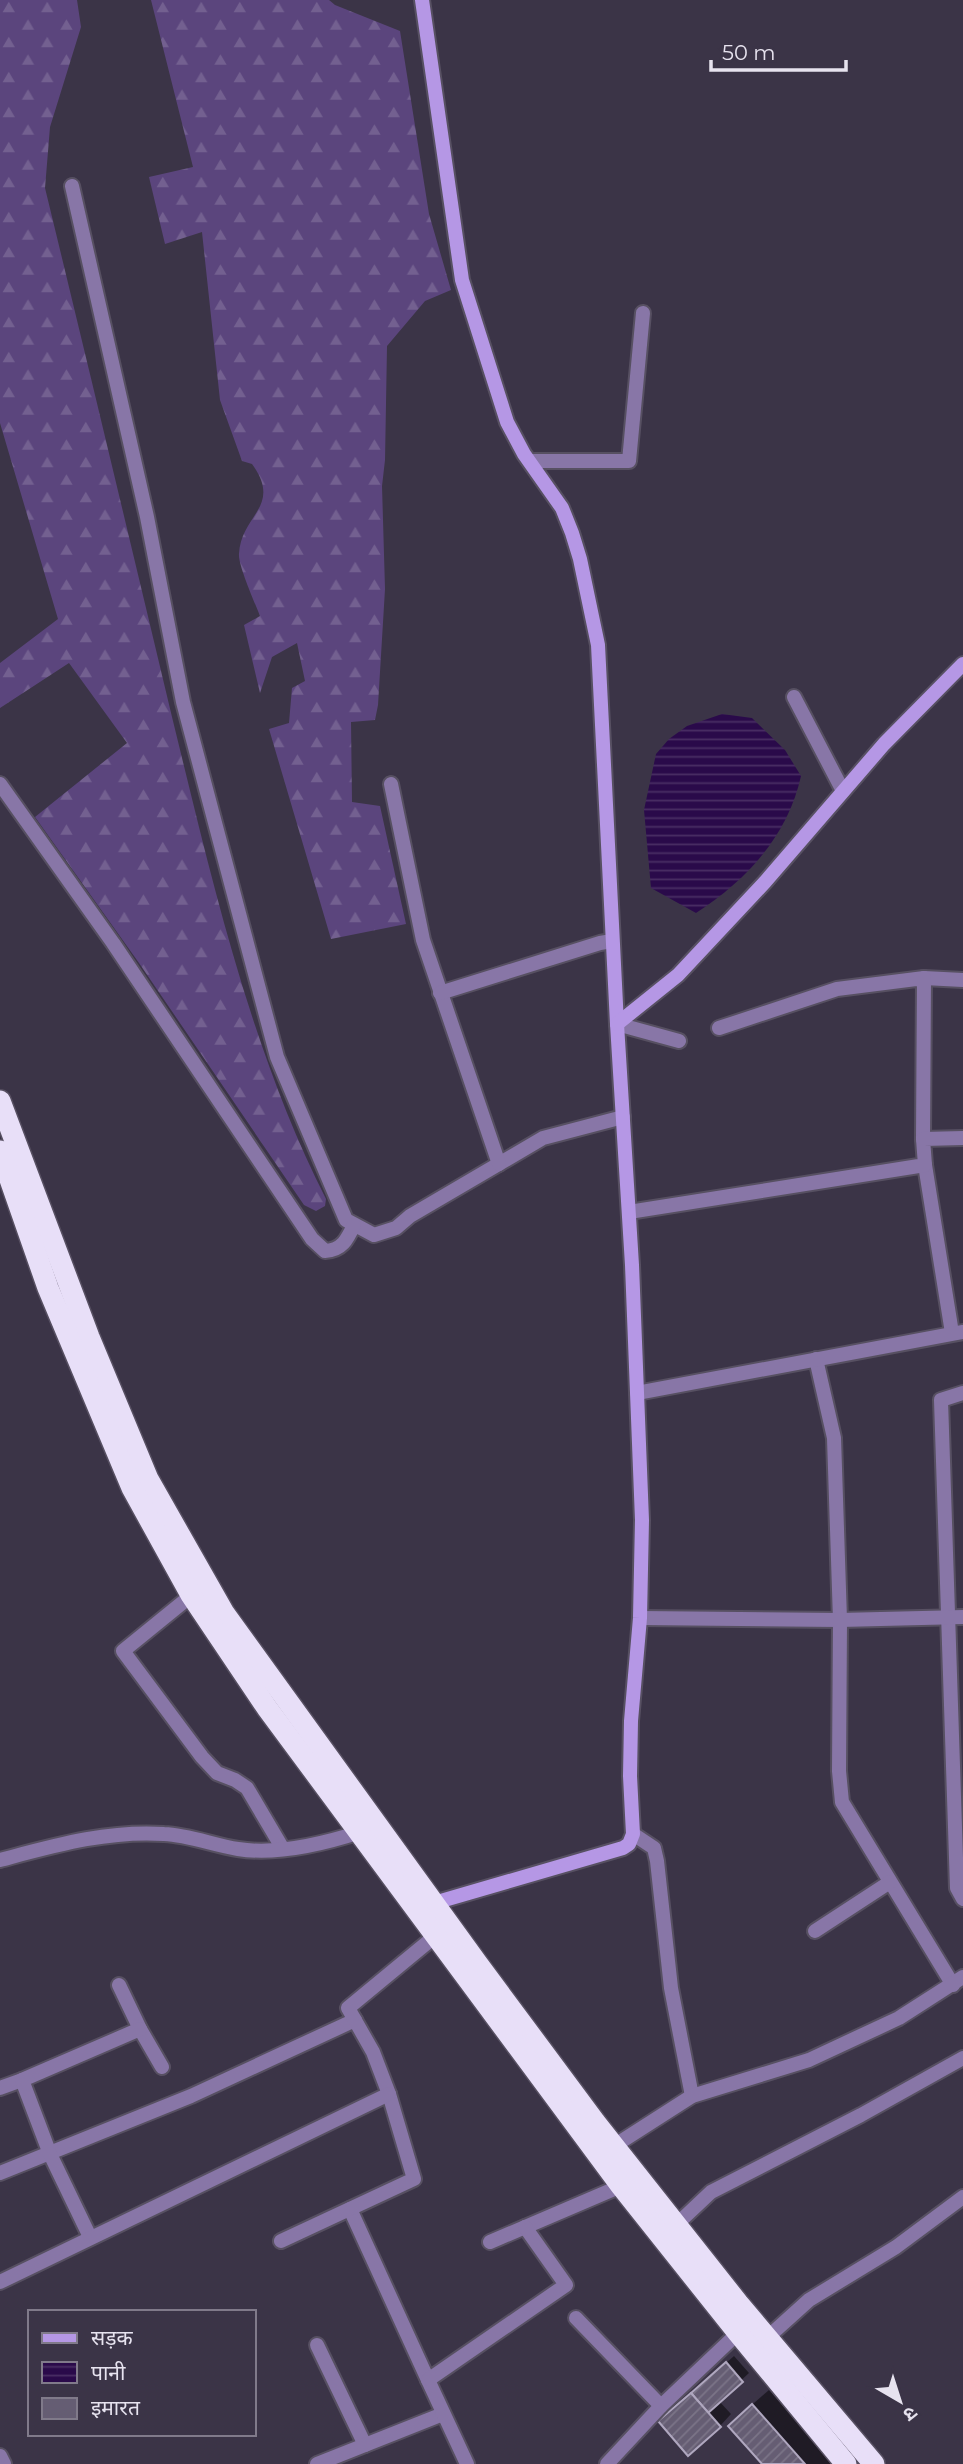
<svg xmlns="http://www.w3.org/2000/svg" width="963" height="2464" font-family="Montserrat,'Noto Sans Devanagari',sans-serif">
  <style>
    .forest { fill: url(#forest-firs) }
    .water { fill: url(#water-rules) }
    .shadow { fill: #0007 }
    .building { fill: url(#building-hatch); stroke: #afa7bf; stroke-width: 2 }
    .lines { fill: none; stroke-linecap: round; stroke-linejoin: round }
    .street-casing { stroke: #575062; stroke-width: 18 }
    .secondary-casing { stroke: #575062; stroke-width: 18 }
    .highway-casing { stroke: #575062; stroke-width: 24 }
    .street { stroke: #8876a7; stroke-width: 14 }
    .secondary { stroke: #b597e5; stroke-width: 14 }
    .highway { stroke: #e8dff8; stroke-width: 21 }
  </style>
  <defs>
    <pattern id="forest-firs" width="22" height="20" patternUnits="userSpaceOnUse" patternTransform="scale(1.75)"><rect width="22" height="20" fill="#5b457d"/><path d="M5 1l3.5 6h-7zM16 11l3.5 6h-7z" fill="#736090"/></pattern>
    <pattern id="water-rules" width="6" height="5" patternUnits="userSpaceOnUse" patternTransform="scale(1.75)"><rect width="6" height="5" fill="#2a0a4a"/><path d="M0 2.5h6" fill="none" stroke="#492e64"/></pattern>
    <pattern id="building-hatch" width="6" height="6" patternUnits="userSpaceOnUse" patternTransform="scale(1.75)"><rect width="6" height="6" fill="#655d73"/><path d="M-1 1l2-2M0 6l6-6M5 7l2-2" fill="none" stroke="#7b7487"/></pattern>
  </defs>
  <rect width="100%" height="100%" fill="#3b3447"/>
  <g class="forest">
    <path d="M0 0H77L81 27 50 127 45 188C88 365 130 541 172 717 212 880 250 1049 326 1199L325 1206 316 1211 304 1205 139 963 35 817 127 743 69 663 0 708V663L58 619 0 423Z"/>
    <path d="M151 0H329L335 5 400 31 429 214 451 290 425 301 387 346 385 460 382 486 385 589 378 705 375 720 351 722 352 802 380 806 406 924 331 939 269 729 289 723 292 688 305 681 297 643 272 657 260 693 244 625 260 616C255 603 238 565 239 554 241 514 283 507 252 464L242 461 220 400 202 232 165 244 149 177 193 167Z"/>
  </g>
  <path class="water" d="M722 714 752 718 785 750 801 776C788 835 747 880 696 913L651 888 644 810 656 754 669 739 687 726Z"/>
  <g class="shadow">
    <polygon points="734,2356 749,2373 719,2401 731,2414 720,2426 660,2421"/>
    <polygon points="769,2390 834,2464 764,2464 746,2410"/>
  </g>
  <g class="building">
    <polygon points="726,2362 743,2382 708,2413 691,2393"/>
    <polygon points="691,2393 721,2427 688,2456 658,2421"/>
    <polygon points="752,2404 805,2464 762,2464 728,2426"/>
  </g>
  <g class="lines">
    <defs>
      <g id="street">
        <polyline points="72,186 147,517 183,702 277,1057 346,1220 374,1235 396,1228 410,1216 543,1138 623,1117"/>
        <polyline points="530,461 629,461 643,313"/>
        <polyline points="794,697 843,791"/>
        <path d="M0 784 113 943 312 1239 325 1251C342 1250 347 1240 354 1225"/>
        <polyline points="391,784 423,940 499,1164"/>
        <polyline points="924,978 963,980"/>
        <polyline points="440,993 600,943 612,941"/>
        <polyline points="617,1024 679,1041"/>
        <polyline points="719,1028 837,989 924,978 923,1139"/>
        <polyline points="925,1165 952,1333"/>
        <polyline points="629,1212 925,1165 923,1139 963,1138"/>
        <polyline points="816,1359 834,1438 840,1620 839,1771 842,1802 953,1985"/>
        <polyline points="637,1393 963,1332"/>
        <polyline points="963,1393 941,1400 957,1888 963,1899"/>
        <polyline points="198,1590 123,1651 202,1757 217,1773 235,1780 247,1788 283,1849"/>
        <polyline points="640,1618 840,1620 963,1617"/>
        <polyline points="633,1834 654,1848 657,1861 671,1988 692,2096"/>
        <path d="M0 1860C53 1846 108 1830 164 1834 189 1835 213 1845 238 1849 276 1855 323 1844 360 1832"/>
        <polyline points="815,1931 890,1882"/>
        <polyline points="119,1985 140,2029 162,2067"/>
        <polyline points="0,2088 22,2080"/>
        <polyline points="614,2146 692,2096 809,2060 899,2018 963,1977"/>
        <polyline points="0,2173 191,2096 355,2020"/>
        <polyline points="350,2209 428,2380"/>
        <polyline points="676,2225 711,2192 861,2115 963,2058"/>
        <polyline points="90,2237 50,2154 22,2080 140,2029"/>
        <polyline points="281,2241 414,2179 389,2094 373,2052 348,2008 434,1937"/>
        <polyline points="490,2242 621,2186"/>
        <polyline points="0,2282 389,2094"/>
        <polyline points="576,2318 661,2406"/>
        <polyline points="768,2337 809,2300 896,2247 963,2197"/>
        <polyline points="317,2345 365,2445"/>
        <polyline points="0,2456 4,2464"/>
        <polyline points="317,2464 443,2414"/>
        <polyline points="467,2464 428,2380 566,2285 525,2227"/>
        <polyline points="607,2464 661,2406 738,2333"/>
      </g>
      <g id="secondary">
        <polyline points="422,0 462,280 507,422 524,454 562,508 572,533 580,559 598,645 617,1024 632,1265 642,1520 640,1618 631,1721 630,1776 633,1834 629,1844 623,1848 434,1903"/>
        <polyline points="617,1024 678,975 765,882 884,744 963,664"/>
      </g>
      <g id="highway">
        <polyline points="0,1101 89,1337 148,1479 224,1613 477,1963 595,2122 738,2303 874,2464"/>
        <polyline points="0,1151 48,1288 132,1488 191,1595 267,1708 621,2186 738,2333 846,2464"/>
      </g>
    </defs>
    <use href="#street" class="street-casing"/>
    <use href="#secondary" class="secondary-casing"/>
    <use href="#highway" class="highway-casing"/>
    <use href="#street" class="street"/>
    <use href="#secondary" class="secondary"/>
    <use href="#highway" class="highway"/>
  </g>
  <rect x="28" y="2310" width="228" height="126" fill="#3b3447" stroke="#807a8a" stroke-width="2"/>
  <rect x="42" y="2333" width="35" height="10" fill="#b597e5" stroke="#807a8a" stroke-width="2"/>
  <text x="91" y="2345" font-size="21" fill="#e7e3ef">सड़क</text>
  <rect x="42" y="2362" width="35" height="21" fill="url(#water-rules)" stroke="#807a8a" stroke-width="2"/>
  <text x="91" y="2380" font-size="21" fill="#e7e3ef">पानी</text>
  <rect x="42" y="2398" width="35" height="21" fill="#655d73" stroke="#807a8a" stroke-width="2"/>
  <text x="91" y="2415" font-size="21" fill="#e7e3ef">इमारत</text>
  <g transform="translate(900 2401) rotate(141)" stroke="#3b3447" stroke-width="5" paint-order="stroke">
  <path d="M0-5L12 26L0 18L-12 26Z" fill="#e7e3ef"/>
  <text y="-10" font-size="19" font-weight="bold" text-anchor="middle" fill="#e7e3ef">उ</text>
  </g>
  <path d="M711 60v10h135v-10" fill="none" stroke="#e7e3ef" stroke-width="3.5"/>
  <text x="722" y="60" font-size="21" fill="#e7e3ef" stroke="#3b3447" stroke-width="5" paint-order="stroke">50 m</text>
</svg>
